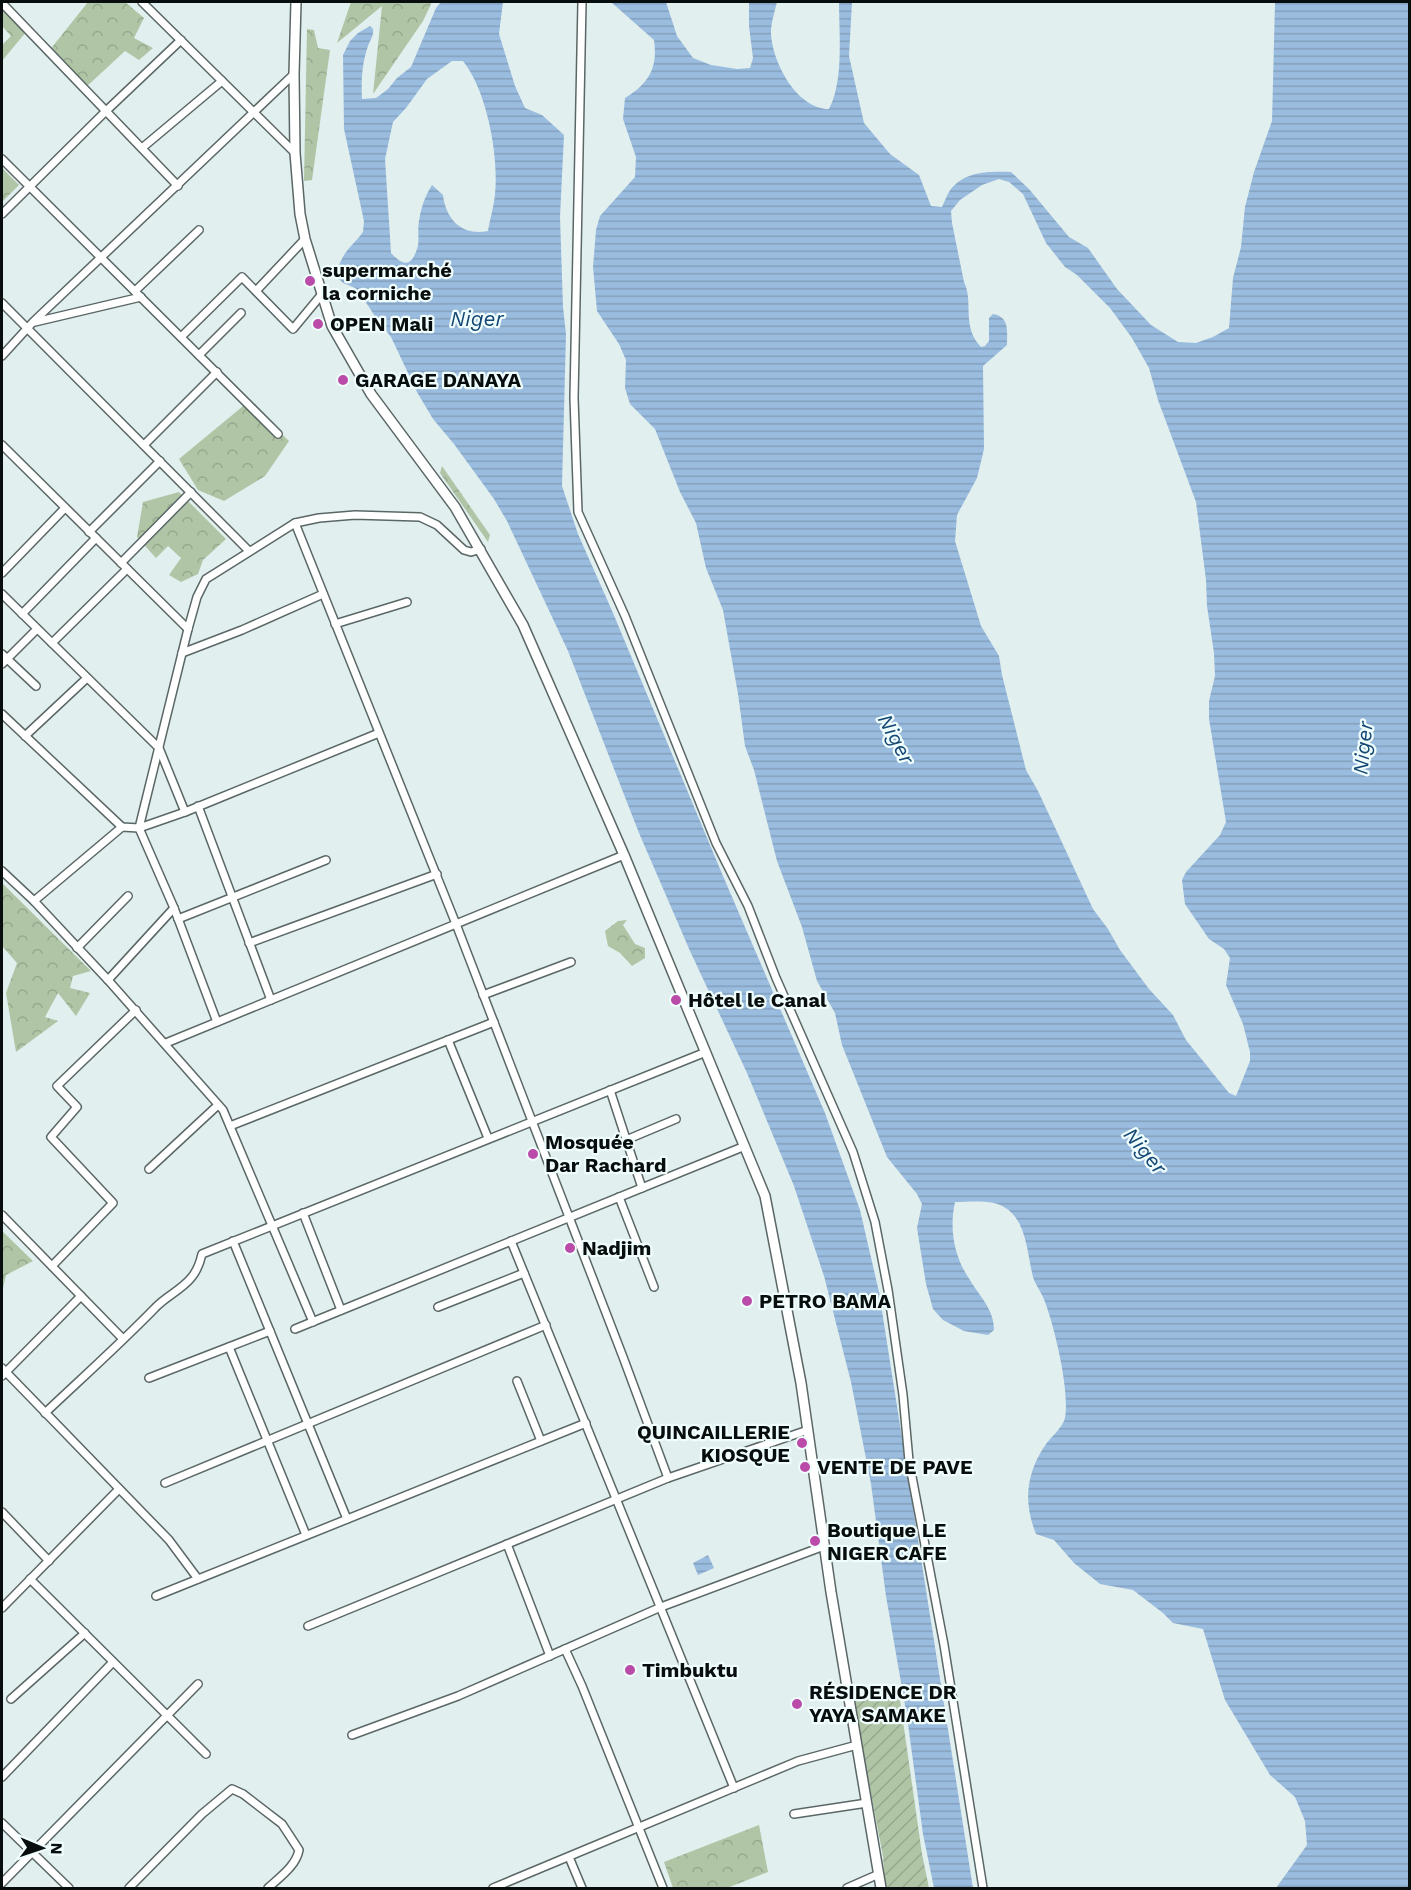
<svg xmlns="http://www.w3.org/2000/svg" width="1411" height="1890" font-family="'Work Sans',sans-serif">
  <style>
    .forest { fill: url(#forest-crowns) }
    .garden { fill: url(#garden-furrows) }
    .water { fill: url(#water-rules); fill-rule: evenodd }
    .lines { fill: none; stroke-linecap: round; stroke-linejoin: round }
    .street-casing { stroke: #5b6766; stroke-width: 10 }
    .secondary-casing { stroke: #5b6766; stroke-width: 12 }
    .street { stroke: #fff; stroke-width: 7 }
    .secondary { stroke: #fff; stroke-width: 9 }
    .poi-dot { fill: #bb4ba8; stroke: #effdfc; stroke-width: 2 }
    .labels { text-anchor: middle; stroke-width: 4.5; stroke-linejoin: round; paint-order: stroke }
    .poi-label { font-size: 20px; font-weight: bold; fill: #080d0d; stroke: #effdfc; text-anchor: start }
    .water-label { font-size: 21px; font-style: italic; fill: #144773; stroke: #effdfc }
  </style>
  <defs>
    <pattern id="forest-crowns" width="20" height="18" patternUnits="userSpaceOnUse" patternTransform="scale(1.5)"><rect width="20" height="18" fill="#b0c5a6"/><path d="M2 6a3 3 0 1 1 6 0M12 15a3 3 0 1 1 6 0" fill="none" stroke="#96a88e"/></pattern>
    <pattern id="garden-furrows" width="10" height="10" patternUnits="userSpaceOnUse" patternTransform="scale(1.5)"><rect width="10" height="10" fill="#b0c5a6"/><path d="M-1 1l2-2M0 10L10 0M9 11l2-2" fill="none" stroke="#96a88e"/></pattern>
    <pattern id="water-rules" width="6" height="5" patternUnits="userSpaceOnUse" patternTransform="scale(1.5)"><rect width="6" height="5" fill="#9abcdf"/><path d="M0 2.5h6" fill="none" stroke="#83a0be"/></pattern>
  </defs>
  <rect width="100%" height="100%" fill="#e1efee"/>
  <g class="forest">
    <polygon points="88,2 125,2 144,18 134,38 153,48 139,60 125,51 85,88 49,51"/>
    <polygon points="351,2 432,2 423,21 373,94 382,6 337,43"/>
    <polygon points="2,9 26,32 2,61 2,45 11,36 2,26"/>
    <polygon points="307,29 314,30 318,48 330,50 312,180 304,181"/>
    <polygon points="2,168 19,185 2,202"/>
    <polygon points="248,402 289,441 265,476 224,501 198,490 179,459"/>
    <polygon points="442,466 490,535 488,542 440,473"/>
    <polygon points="179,492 226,539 203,560 198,574 181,582 169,575 181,558 168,546 156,558 137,537 143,502"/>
    <polygon points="2,883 91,971 73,976 70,988 90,993 76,1016 58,993 45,1017 58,1021 16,1052 6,993 17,963 2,946"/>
    <polygon points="627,920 623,925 635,944 645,948 645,958 632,966 620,953 608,946 605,931 618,921"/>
    <polygon points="2,1231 33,1261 6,1275 2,1293"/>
    <polygon points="759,1825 768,1872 727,1888 673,1888 664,1862"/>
  </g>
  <polygon class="garden" points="855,1693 900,1700 922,1854 929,1888 885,1888 883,1856 854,1705"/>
  <g class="water">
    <path d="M441 2H503L499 34 515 86 525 108 542 115 564 135 560 217 563 307 566 334 562 486 578 534 613 613 723 876 825 1113 860 1210 879 1292 973 1888H934L923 1834 907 1717 886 1596 871 1484 851 1382 824 1276 794 1186 747 1073 690 951 639 833 568 651 507 521 494 499 454 444 433 419 417 392 391 337 376 318 360 293 353 287 343 283 337 277C339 254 351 248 363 232L364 221 344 129 343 55 350 41 358 33 370 26 373 29C374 36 370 40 368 46 362 63 361 81 362 99L376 98 388 89 397 78 411 67 436 8ZM452 61H463C487 91 499 156 495 194 494 206 490 219 488 231 462 236 446 220 443 195L432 185C425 196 421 208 419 221 417 230 420 241 417 249 411 268 402 265 391 253L385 159 393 122 406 108 427 79Z"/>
    <path d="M611 2H666L677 36 693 58 711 65 737 69 750 68 753 58 749 26V2H777C775 10 772 20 771 29 770 59 796 109 829 109 844 80 839 34 839 2H852L849 56 864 123 890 154 919 175 931 206 942 207C945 201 947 194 951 189 965 171 990 171 1011 172L1029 189 1069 237 1088 248 1117 289 1151 325 1178 342 1196 343 1213 337 1229 328 1233 278 1241 247 1245 207 1254 172 1272 121 1275 2H1409V1888H1276L1307 1845 1305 1821 1295 1797 1270 1775 1225 1700 1203 1629 1173 1623 1163 1613 1133 1590 1100 1584 1074 1563 1054 1540 1036 1534C1023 1502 1026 1473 1046 1444 1052 1436 1063 1427 1065 1418 1070 1391 1054 1323 1043 1297 1040 1290 1035 1284 1033 1277 1027 1254 1027 1220 1004 1207 992 1199 969 1202 955 1202 949 1229 954 1257 970 1280 980 1297 994 1309 994 1330L988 1335 964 1331 943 1320 933 1309 926 1284 917 1228 922 1204 917 1194 887 1157 842 1045 835 1013 817 981 802 927 777 861 754 770 745 746 738 694 723 610 706 568 696 523 680 492 655 429 630 404 625 388 626 360 619 344 597 311 593 267 596 230 600 216 635 177 636 157 623 119 625 98C649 83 658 68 654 40ZM999 179 1009 182 1023 194 1046 243 1065 267 1077 275 1110 308 1132 338 1149 368 1158 400 1196 502 1206 580 1207 606 1214 653 1215 676 1209 701V719L1226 822 1220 835 1186 872 1182 880 1185 904 1209 939 1224 949 1230 958 1226 985 1243 1024 1250 1052V1061L1236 1096 1229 1093 1186 1040 1173 1015 1149 989 1120 950 1108 929 1093 909 1038 791 1026 770 1002 675 999 656 981 626 955 541 957 515 977 478 984 449 983 366 1007 345C1007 331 1010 317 993 314L989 318V341L985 346 981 347C961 326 974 302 964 282L952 223 951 211 960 200 982 185Z"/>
    <polygon points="708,1555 714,1568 698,1575 693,1563"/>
  </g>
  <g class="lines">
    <defs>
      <g id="street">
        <polyline points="142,2 295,153"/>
        <polyline points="582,2 574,398 578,512 625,616 716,843 748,906 776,978 853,1152 875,1222 888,1290 903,1395 909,1461 944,1645 983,1888"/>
        <polyline points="2,3 178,186"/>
        <polyline points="142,148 222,81"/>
        <polyline points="2,159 278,434"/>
        <polyline points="2,214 106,111 181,40"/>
        <polyline points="135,291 199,230"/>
        <polyline points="256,291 305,239"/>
        <polyline points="2,303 249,551"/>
        <polyline points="35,322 141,297"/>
        <polyline points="181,337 242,277 293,329 322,294"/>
        <polyline points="199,355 241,313"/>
        <polyline points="2,356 33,322 294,74"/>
        <polyline points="2,445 188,629"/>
        <polyline points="144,445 217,372"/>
        <polyline points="295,523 456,924 623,1357 668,1478"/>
        <polyline points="89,532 160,461"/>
        <polyline points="121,563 191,492"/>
        <polyline points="2,573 65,508"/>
        <polyline points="2,594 159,748 185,812"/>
        <polyline points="22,614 96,538"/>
        <polyline points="335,624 407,602"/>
        <polyline points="52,643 127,569"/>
        <polyline points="182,653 242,630 323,594"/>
        <polyline points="2,654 36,686"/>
        <polyline points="2,664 37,629"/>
        <polyline points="2,714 122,827 139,828 185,812 379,733"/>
        <polyline points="25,736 87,678"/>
        <polyline points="198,806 271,1000"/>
        <polyline points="2,871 34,901 108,980 223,1110 313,1322"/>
        <polyline points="34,901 122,827"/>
        <polyline points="178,919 326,860"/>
        <polyline points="249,943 437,874"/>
        <polyline points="77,948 128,896"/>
        <polyline points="108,980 174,908"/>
        <polyline points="483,995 571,962"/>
        <polyline points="217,1022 174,908 139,828 188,629 197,597 206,579 295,523 319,518 355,515 420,517 437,525 464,550 471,552 481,549"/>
        <polyline points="448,1040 488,1138"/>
        <polyline points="166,1043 624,855"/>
        <polyline points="610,1090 642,1188"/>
        <polyline points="230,1126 494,1022"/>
        <polyline points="626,1140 676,1119"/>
        <polyline points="149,1169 218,1105"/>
        <polyline points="619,1197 654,1287"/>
        <polyline points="303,1213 341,1310"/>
        <polyline points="2,1215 123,1339"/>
        <polyline points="233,1241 347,1519"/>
        <polyline points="511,1241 734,1788"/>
        <polyline points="52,1266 113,1203 51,1137 77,1107 57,1086 136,1010"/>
        <polyline points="438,1307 524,1273"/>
        <polyline points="295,1329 745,1146"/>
        <polyline points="229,1347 306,1535"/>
        <polyline points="2,1368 169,1540 198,1579"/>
        <polyline points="2,1376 81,1296"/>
        <polyline points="149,1378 270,1331"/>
        <polyline points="517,1381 541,1441"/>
        <path d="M45 1413C82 1378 120 1344 155 1308 166 1296 180 1291 191 1278 197 1271 200 1263 202 1254L706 1052"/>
        <polyline points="165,1483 546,1325"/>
        <polyline points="2,1512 49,1561"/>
        <polyline points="507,1544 550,1656"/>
        <polyline points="30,1579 206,1754"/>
        <polyline points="156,1596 586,1423"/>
        <polyline points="2,1608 119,1489"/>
        <polyline points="308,1626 668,1478 808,1430"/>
        <polyline points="565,1649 582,1686 663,1888"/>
        <polyline points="11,1699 85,1633"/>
        <polyline points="352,1735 458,1696 661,1607 824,1546"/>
        <polyline points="2,1777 113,1662"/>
        <polyline points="794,1814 867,1803"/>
        <polyline points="2,1823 69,1888"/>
        <polyline points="569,1857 582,1888"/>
        <polyline points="2,1883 198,1684"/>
        <path d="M129 1888 202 1814 232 1789 243 1794 282 1824 299 1850C296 1866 280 1877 268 1888"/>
        <polyline points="493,1888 798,1761 857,1745"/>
        <polyline points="847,1888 879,1874"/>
      </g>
      <polyline id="secondary" points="296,2 294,74 295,153 300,214 305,239 332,326 371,394 455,507 523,625 624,855 765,1196 801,1383 831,1592 881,1888"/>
    </defs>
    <use href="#street" class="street-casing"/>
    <use href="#secondary" class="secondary-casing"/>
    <use href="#street" class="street"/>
    <use href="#secondary" class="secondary"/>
  </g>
  <g class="poi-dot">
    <circle cx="310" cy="281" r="6"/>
    <circle cx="318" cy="324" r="6"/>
    <circle cx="343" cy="380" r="6"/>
    <circle cx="676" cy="1000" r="6"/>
    <circle cx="533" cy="1154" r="6"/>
    <circle cx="570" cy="1248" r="6"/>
    <circle cx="747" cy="1301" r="6"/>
    <circle cx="802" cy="1443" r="6"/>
    <circle cx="805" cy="1467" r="6"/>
    <circle cx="815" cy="1541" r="6"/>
    <circle cx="630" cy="1670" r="6"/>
    <circle cx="797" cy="1704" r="6"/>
  </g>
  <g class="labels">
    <g class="poi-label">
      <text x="322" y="277">supermarché<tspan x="322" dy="23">la corniche</tspan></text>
      <text x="330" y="331">OPEN Mali</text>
      <text x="355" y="387">GARAGE DANAYA</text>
      <text x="688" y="1007">Hôtel le Canal</text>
      <text x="545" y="1149">Mosquée<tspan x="545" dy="23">Dar Rachard</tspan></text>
      <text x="582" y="1255">Nadjim</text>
      <text x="759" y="1308">PETRO BAMA</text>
      <text x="790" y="1439" text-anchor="end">QUINCAILLERIE<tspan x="790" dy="23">KIOSQUE</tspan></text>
      <text x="817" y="1474">VENTE DE PAVE</text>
      <text x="827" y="1537">Boutique LE<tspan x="827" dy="23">NIGER CAFE</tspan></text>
      <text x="642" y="1677">Timbuktu</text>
      <text x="809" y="1699">RÉSIDENCE DR<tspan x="809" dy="23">YAYA SAMAKE</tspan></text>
    </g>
    <g class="water-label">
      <text x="477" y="326">Niger</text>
      <text transform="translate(896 739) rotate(62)" y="7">Niger</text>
      <text transform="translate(1363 748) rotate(-84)" y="7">Niger</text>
      <text transform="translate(1145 1151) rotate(50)" y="7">Niger</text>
    </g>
  </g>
  <rect width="1411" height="1890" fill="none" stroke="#080d0d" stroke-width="6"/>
  <g transform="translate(42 1848) rotate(92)" stroke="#effdfc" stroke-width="4.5" paint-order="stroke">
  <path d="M0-4.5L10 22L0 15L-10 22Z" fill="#080d0d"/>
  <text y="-9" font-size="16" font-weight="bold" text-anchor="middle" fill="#080d0d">N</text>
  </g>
</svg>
